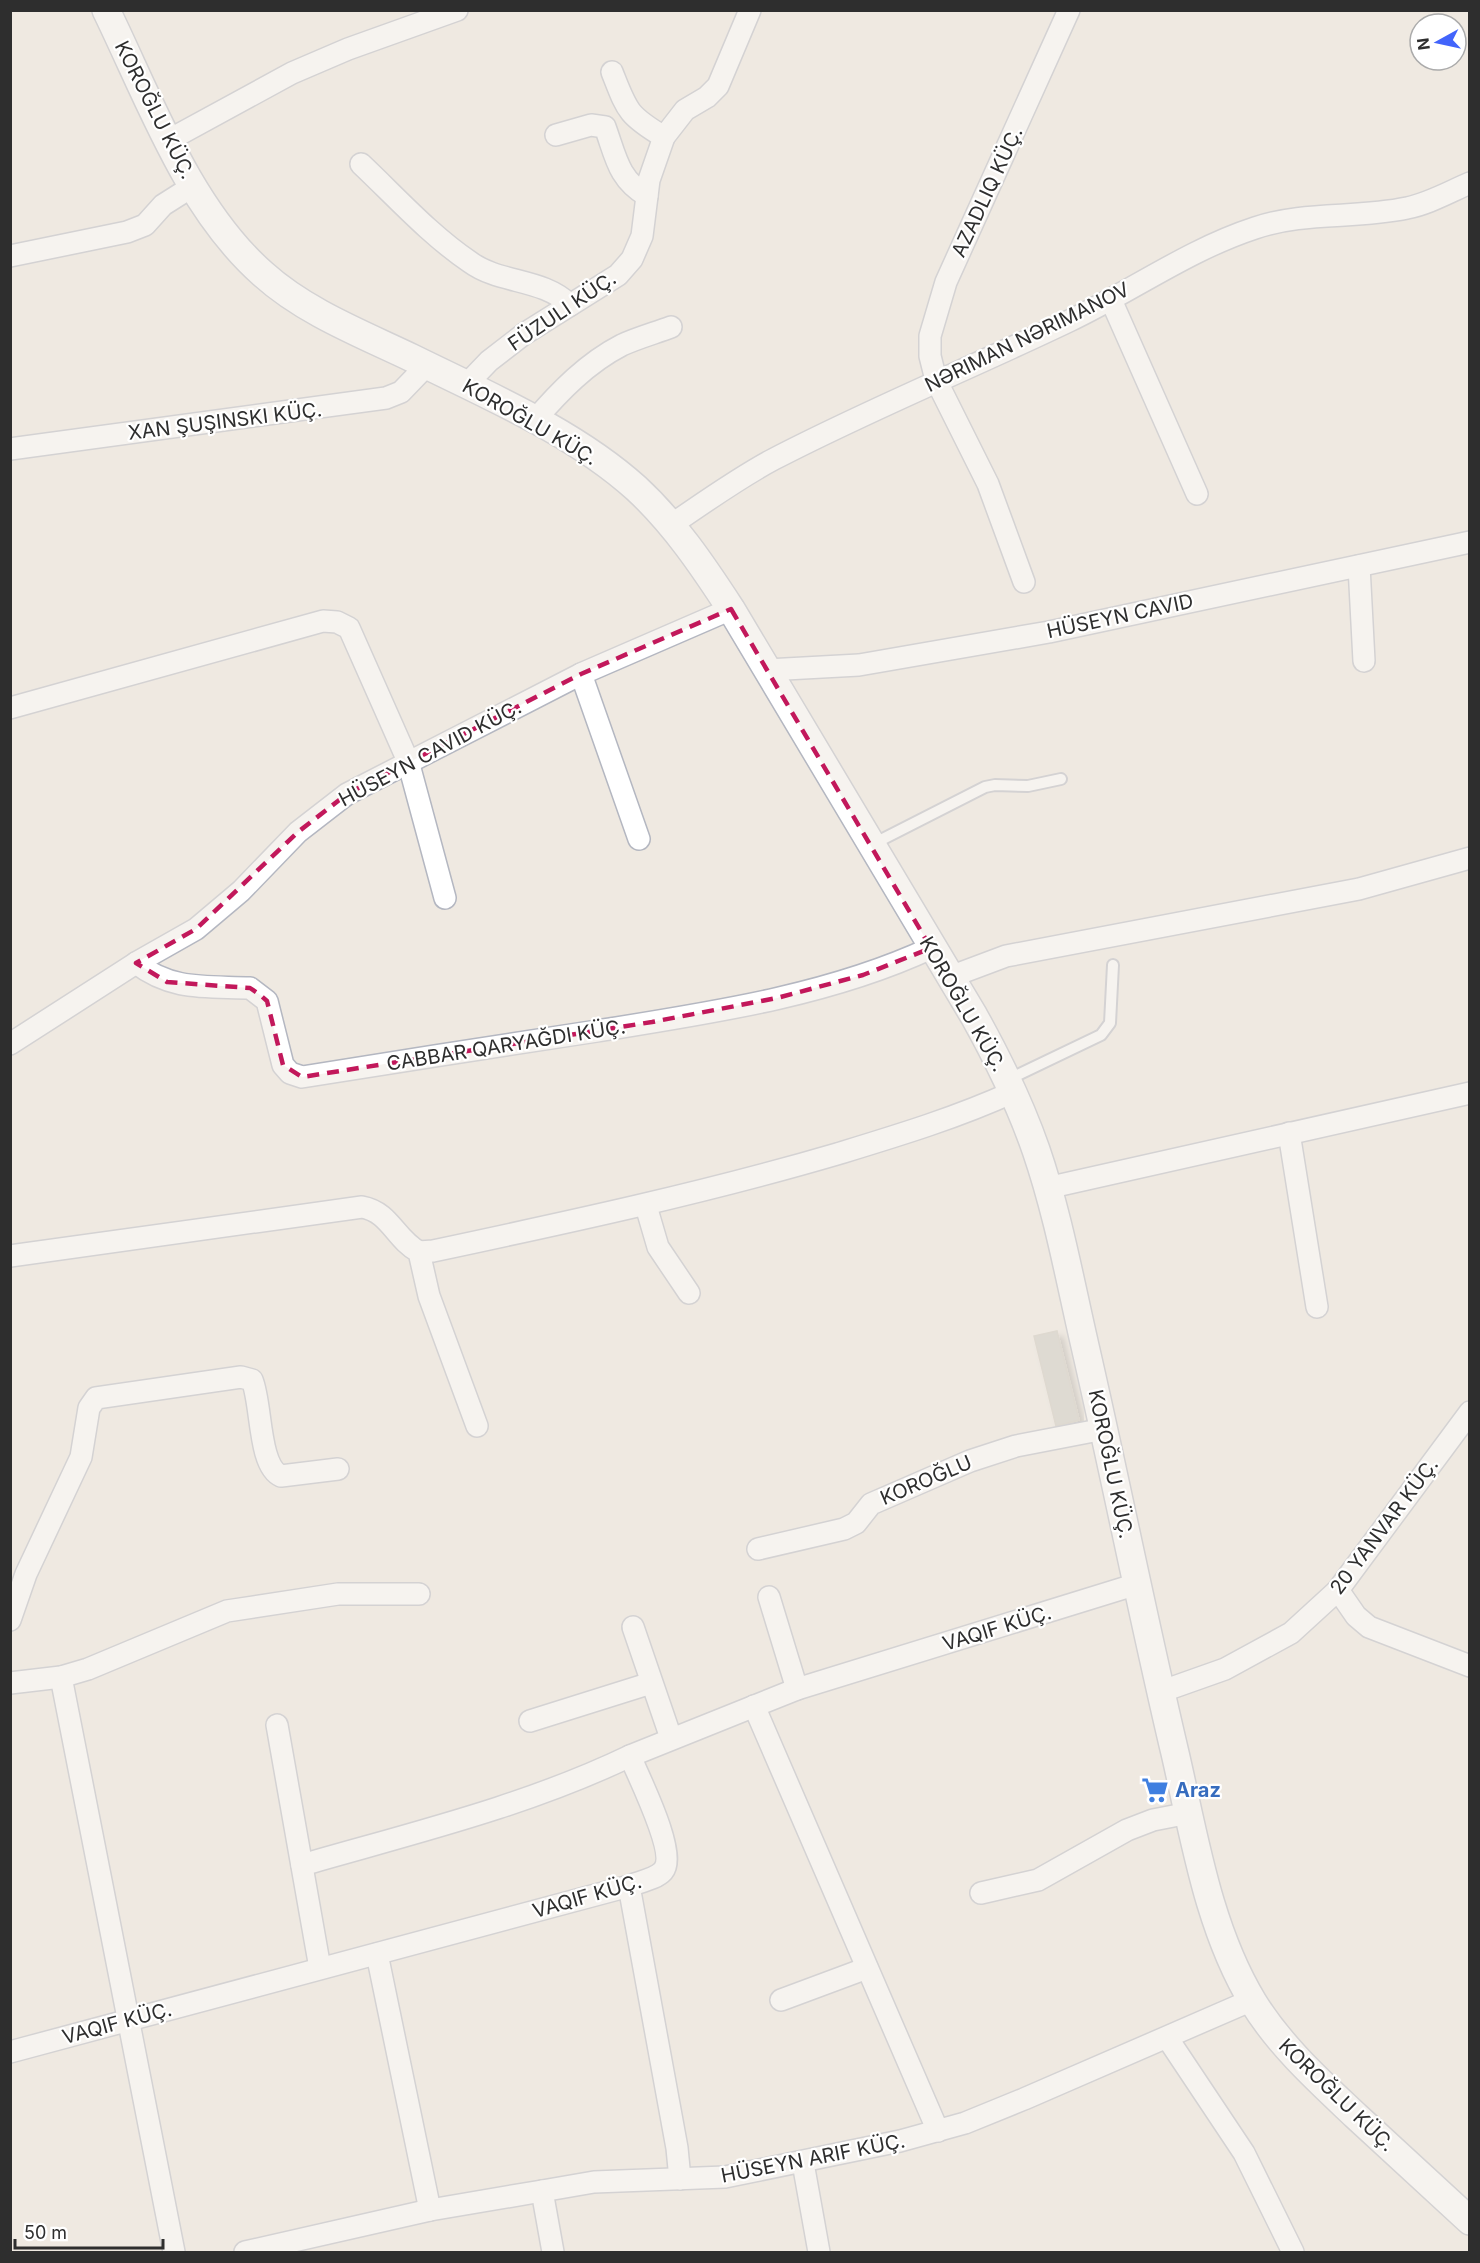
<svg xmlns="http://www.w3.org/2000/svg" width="1480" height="2263" font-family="Inter,sans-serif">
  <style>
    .building { fill: #cbc7bf; stroke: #cbc5ba; stroke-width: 1.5; filter: url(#shadow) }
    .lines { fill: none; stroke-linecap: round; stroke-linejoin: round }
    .service-casing { stroke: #b4b7c1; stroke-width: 14 }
    .minor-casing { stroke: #b4b7c1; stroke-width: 24 }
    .tertiary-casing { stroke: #b4b7c1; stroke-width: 30 }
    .service { stroke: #fff; stroke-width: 10 }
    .minor { stroke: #fff; stroke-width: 21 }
    .tertiary { stroke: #fff; stroke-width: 27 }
    .marked { fill: none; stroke: #c2185b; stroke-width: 4.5; stroke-dasharray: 12 8; stroke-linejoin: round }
    .labels { text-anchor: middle; stroke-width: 4.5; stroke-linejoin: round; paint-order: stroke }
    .street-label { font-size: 20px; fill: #2e2e2e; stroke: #fff }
    .shop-label { font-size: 20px; font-weight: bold; fill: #366cbe; stroke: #fff; text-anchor: start }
  </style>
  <defs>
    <filter id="shadow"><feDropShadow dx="5.5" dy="5.5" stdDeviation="3" flood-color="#0004"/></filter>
  </defs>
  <rect width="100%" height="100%" fill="#efe9e1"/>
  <polygon class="building" points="1057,1331 1079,1420 1056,1426 1034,1336"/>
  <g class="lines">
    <defs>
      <g id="service">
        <polyline points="873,844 985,787 995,785 1028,786 1061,779"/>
        <polyline points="1007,1080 1101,1035 1110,1023 1113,965"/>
      </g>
      <g id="minor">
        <path d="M612 72C627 110 627 115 664 137"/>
        <path d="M556 135 591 125 605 127C616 157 618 179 647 196"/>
        <polyline points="169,140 292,73 348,49 457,10"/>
        <path d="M361 164C396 197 430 235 470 262 500 284 543 278 570 305"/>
        <polyline points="10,256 127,232 145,225 163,205 193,186"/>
        <polyline points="1111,300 1197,494"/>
        <polyline points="466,385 489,361 524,334 618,275 632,259 642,236 649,180 664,137 685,110 707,97 718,86 750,10"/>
        <path d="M534 421C560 391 587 363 622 345 637 338 655 333 671 327"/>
        <polyline points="10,449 386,398 401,392 427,365"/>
        <path d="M671 525C705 502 738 478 774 459 870 409 971 368 1069 321 1132 291 1188 250 1255 228 1304 211 1356 219 1407 208 1428 204 1449 192 1470 183"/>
        <polyline points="1359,566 1364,661"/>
        <polyline points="1024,582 988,484 936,380 930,356 930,336 946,282 1069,10"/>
        <polyline points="767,670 859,665 1049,632 1470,542"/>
        <polyline points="581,674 639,839"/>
        <polyline points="10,708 323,621 337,622 349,628 408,761 445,898"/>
        <path d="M136 963C172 991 206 986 250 988L267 1001 283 1065 290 1073 302 1077C400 1061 499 1046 597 1031 709 1013 828 996 931 948"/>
        <polyline points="950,977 1006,956 1359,889 1470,858"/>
        <polyline points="10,1044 136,963 196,929 241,891 298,832 347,794 581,674 731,609"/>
        <polyline points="1289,1133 1317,1307"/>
        <polyline points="1047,1188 1470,1093"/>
        <polyline points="646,1206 658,1247 689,1293"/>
        <path d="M419 1252 433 1251C569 1222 704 1193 837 1154 896 1136 956 1118 1013 1092"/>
        <path d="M10 1256 362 1207C390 1212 395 1239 419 1252L429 1296 477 1426"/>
        <polyline points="758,1549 844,1529 856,1523 871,1504 970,1461 1016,1446 1104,1429"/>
        <polyline points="1338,1590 1356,1616 1369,1627 1470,1666"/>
        <polyline points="769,1597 797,1689"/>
        <path d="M10 1620 26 1574 81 1457 89 1408 96 1398 241 1377 252 1380C262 1403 258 1466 281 1476L338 1469"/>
        <polyline points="633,1627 671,1738"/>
        <polyline points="61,1677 174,2252"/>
        <polyline points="10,1683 61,1677 88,1669 227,1611 338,1594 419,1594"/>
        <polyline points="1160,1692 1225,1669 1291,1633 1338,1590 1470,1412"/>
        <polyline points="754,1706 938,2131"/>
        <polyline points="530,1721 651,1683"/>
        <polyline points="277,1725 320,1968"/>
        <path d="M302 1865C413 1833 526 1806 630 1756"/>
        <polyline points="629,1886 677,2148 680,2179"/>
        <polyline points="981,1893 1038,1880 1127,1830 1153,1820 1189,1813"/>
        <polyline points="377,1954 430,2210"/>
        <polyline points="781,2000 867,1968"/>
        <polyline points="1168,2039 1244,2153 1293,2252"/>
        <path d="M10 2052 629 1886C639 1882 656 1879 663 1871 678 1854 638 1776 630 1756L797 1689 1137 1584"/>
        <polyline points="803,2163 819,2252"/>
        <polyline points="542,2191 553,2252"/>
        <polyline points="245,2252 430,2210 542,2191 594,2182 725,2177 900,2141 965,2123 1024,2099 1252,2000"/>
      </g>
      <path id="tertiary" d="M106 10C149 98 188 208 263 274 305 312 362 334 412 358 487 395 574 432 636 488 674 523 703 566 731 609L974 1016C998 1059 1020 1104 1036 1150 1058 1214 1070 1281 1085 1346 1116 1481 1143 1618 1175 1753 1194 1835 1208 1928 1253 2002 1280 2046 1319 2081 1356 2116 1394 2151 1432 2186 1470 2221"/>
    </defs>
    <use href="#service" class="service-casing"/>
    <use href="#minor" class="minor-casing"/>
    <use href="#tertiary" class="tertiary-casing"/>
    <use href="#service" class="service"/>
    <use href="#minor" class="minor"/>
    <use href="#tertiary" class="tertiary"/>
  </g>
  <path d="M0 0H1480V2263H0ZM731 609 931 948 863 975 777 998 652 1022 302 1077 283 1065 267 1001 259 994 250 988 167 982 136 963 196 929 298 832 347 794 581 674Z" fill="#efe9e1" fill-opacity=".55" fill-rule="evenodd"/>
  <path class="marked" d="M731 609 931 948 863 975 777 998 652 1022 302 1077 283 1065 267 1001 259 994 250 988 167 982 136 963 196 929 298 832 347 794 581 674Z"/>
  <defs>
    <symbol id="supermarket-bare" viewBox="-9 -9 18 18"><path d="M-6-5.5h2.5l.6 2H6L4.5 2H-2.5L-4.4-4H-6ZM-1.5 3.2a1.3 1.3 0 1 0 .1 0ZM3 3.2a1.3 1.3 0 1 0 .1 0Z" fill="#3f7fe0" stroke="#fff" stroke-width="2.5" paint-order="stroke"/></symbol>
  </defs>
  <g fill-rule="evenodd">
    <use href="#supermarket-bare" x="1136" y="1771" width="38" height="38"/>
  </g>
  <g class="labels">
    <g class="street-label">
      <text transform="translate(155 110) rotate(63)" y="7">KOROĞLU KÜÇ.</text>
      <text transform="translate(987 192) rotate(-65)" y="7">AZADLIQ KÜÇ.</text>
      <text transform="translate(562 311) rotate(-34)" y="7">FÜZULI KÜÇ.</text>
      <text transform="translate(1027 337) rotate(-26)" y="7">NƏRIMAN NƏRIMANOV</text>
      <text transform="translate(225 421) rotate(-7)" y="7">XAN ŞUŞINSKI KÜÇ.</text>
      <text transform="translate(530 422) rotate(30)" y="7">KOROĞLU KÜÇ.</text>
      <text transform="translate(1120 616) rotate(-12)" y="7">HÜSEYN CAVID</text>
      <text transform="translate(430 753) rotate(-28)" y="7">HÜSEYN CAVID KÜÇ.</text>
      <text transform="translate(963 1004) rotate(60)" y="7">KOROĞLU KÜÇ.</text>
      <text transform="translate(506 1045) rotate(-9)" y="7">CABBAR QARYAĞDI KÜÇ.</text>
      <text transform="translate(1111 1464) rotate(78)" y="7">KOROĞLU KÜÇ.</text>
      <text transform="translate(926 1480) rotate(-23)" y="7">KOROĞLU</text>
      <text transform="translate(1384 1526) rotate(-53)" y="7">20 YANVAR KÜÇ.</text>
      <text transform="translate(997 1628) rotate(-17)" y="7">VAQIF KÜÇ.</text>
      <text transform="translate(587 1896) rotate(-16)" y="7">VAQIF KÜÇ.</text>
      <text transform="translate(117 2023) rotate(-15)" y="7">VAQIF KÜÇ.</text>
      <text transform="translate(1337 2095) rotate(44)" y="7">KOROĞLU KÜÇ.</text>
      <text transform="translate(813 2158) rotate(-11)" y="7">HÜSEYN ARIF KÜÇ.</text>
    </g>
    <g class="shop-label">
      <text x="1175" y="1797">Araz</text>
    </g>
  </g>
  <rect width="1480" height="2263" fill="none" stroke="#2e2e2e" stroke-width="24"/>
  <g transform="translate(1438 42) rotate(262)"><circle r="28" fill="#ffffff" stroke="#ababab" stroke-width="1.5"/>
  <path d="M0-4.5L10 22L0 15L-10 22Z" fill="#4264fb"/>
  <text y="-9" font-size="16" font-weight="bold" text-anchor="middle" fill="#2e2e2e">N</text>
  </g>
  <path d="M15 2239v9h148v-9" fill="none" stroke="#2e2e2e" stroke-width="3"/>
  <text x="24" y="2239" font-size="18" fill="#2e2e2e" stroke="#ffffff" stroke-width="4.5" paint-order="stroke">50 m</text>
</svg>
